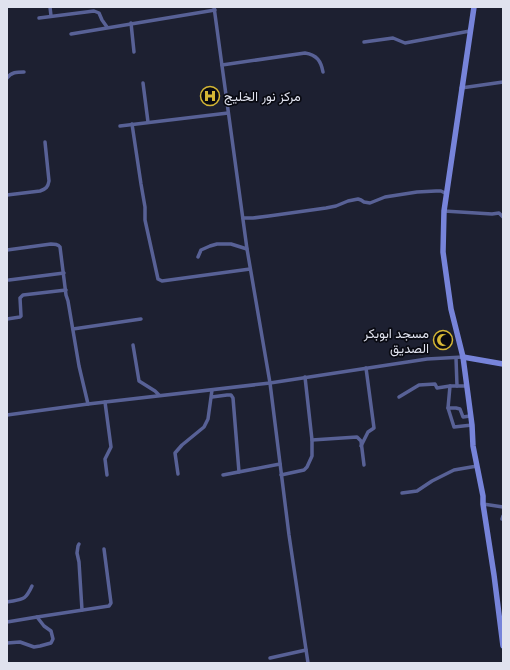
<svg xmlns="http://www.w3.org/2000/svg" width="510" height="670" font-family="Quicksand,Vazirmatn,sans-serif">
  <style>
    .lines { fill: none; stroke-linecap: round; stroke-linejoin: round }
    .street { stroke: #586196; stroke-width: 3.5 }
    .secondary { stroke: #7784da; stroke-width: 5.5 }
    .labels { text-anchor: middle; stroke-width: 3.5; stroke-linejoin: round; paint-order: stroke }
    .poi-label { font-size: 13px; fill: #e0e2ee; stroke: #090a12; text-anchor: start }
  </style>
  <rect width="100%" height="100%" fill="#1d2031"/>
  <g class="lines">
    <g class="street">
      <polyline points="50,7 51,16"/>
      <polyline points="214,7 247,249 270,383 289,535 308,663"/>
      <polyline points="39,18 94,11 99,13 102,20 107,27"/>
      <polyline points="131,23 134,52"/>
      <polyline points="71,34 215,10"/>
      <polyline points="364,42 393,38 405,43 470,31"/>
      <path d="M222 65 305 53C317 55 321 61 323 72"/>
      <path d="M7 78C11 72 17 72 24 72"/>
      <polyline points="143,83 148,122"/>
      <polyline points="461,88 503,82"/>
      <polyline points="132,124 141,184 145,207 145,220 158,279 162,281 250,269"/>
      <polyline points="120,126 228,113"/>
      <path d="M7 195 40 191C46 189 48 187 49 181L45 142"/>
      <polyline points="444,211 492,214 499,213 503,217"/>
      <polyline points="243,218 253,218 269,216 326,208 336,206 348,201 358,199 361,200 364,202 370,203 385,197 417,192 436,191 441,191 447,194"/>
      <path d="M7 250 51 244C55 244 58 244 60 247L66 295 68 301 79 366 88 404"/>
      <polyline points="198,257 201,250 210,246 217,244 231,244 247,249"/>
      <polyline points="9,280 64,273"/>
      <polyline points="7,319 20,317 21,316 20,298 23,295 66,290"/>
      <polyline points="73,329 141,319"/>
      <polyline points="133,345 139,381 155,391 159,395"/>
      <polyline points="456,358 457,386"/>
      <polyline points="212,397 227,395 231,395 233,398 239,472"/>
      <polyline points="399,397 419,385 435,384 437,388 450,386"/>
      <polyline points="105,402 111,447 105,459 107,475"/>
      <polyline points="448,408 450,386 466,386"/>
      <polyline points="7,415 88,404 270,383 427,359 463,357"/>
      <polyline points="470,416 463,417 460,409 456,408 448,408 454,427 472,425"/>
      <polyline points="312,440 357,437 361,441 364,465"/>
      <polyline points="361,446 368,432 374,428 366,368"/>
      <polyline points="178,474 175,453 182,445 204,427 208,419 212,390"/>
      <polyline points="223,475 280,464"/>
      <polyline points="281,475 304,470 307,467 312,456 312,440 305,377"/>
      <polyline points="402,493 417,491 432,481 454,470 477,466"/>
      <polyline points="483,504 503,507"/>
      <polyline points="502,519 503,516"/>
      <polyline points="79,544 78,546 77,553 79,562 82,610"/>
      <path d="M7 602C23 599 25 601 32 586"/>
      <polyline points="7,622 37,617 109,606 111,603 104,549"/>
      <polyline points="7,643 20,642 34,647 40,646 51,643 53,639 51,631 44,626 37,617"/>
      <polyline points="270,658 306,650"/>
    </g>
    <g class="secondary">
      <polyline points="474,7 444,211 443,252 451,309 463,357 472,425 473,446 483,496 483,504 494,575 503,646"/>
      <polyline points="463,357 503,364"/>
    </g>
  </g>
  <defs>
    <symbol id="hospital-ring" viewBox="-11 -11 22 22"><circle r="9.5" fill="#090a12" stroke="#d4b635" stroke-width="1.5"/><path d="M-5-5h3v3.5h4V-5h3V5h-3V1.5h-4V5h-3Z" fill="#d4b635"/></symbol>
    <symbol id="mosque-ring" viewBox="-11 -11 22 22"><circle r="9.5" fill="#090a12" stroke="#d4b635" stroke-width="1.5"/><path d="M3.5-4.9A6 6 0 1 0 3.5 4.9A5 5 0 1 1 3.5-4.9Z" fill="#d4b635"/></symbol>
  </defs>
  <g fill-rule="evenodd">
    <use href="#hospital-ring" x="199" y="85" width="22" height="22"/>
    <use href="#mosque-ring" x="432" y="329" width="22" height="22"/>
  </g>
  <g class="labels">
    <g class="poi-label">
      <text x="224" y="101">مركز نور الخليج</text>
      <text x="429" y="338" text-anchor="end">مسجد ابوبكر<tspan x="429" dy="15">الصديق</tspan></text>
    </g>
  </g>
  <rect width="510" height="670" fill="none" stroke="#e0e2ee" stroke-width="16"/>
</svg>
